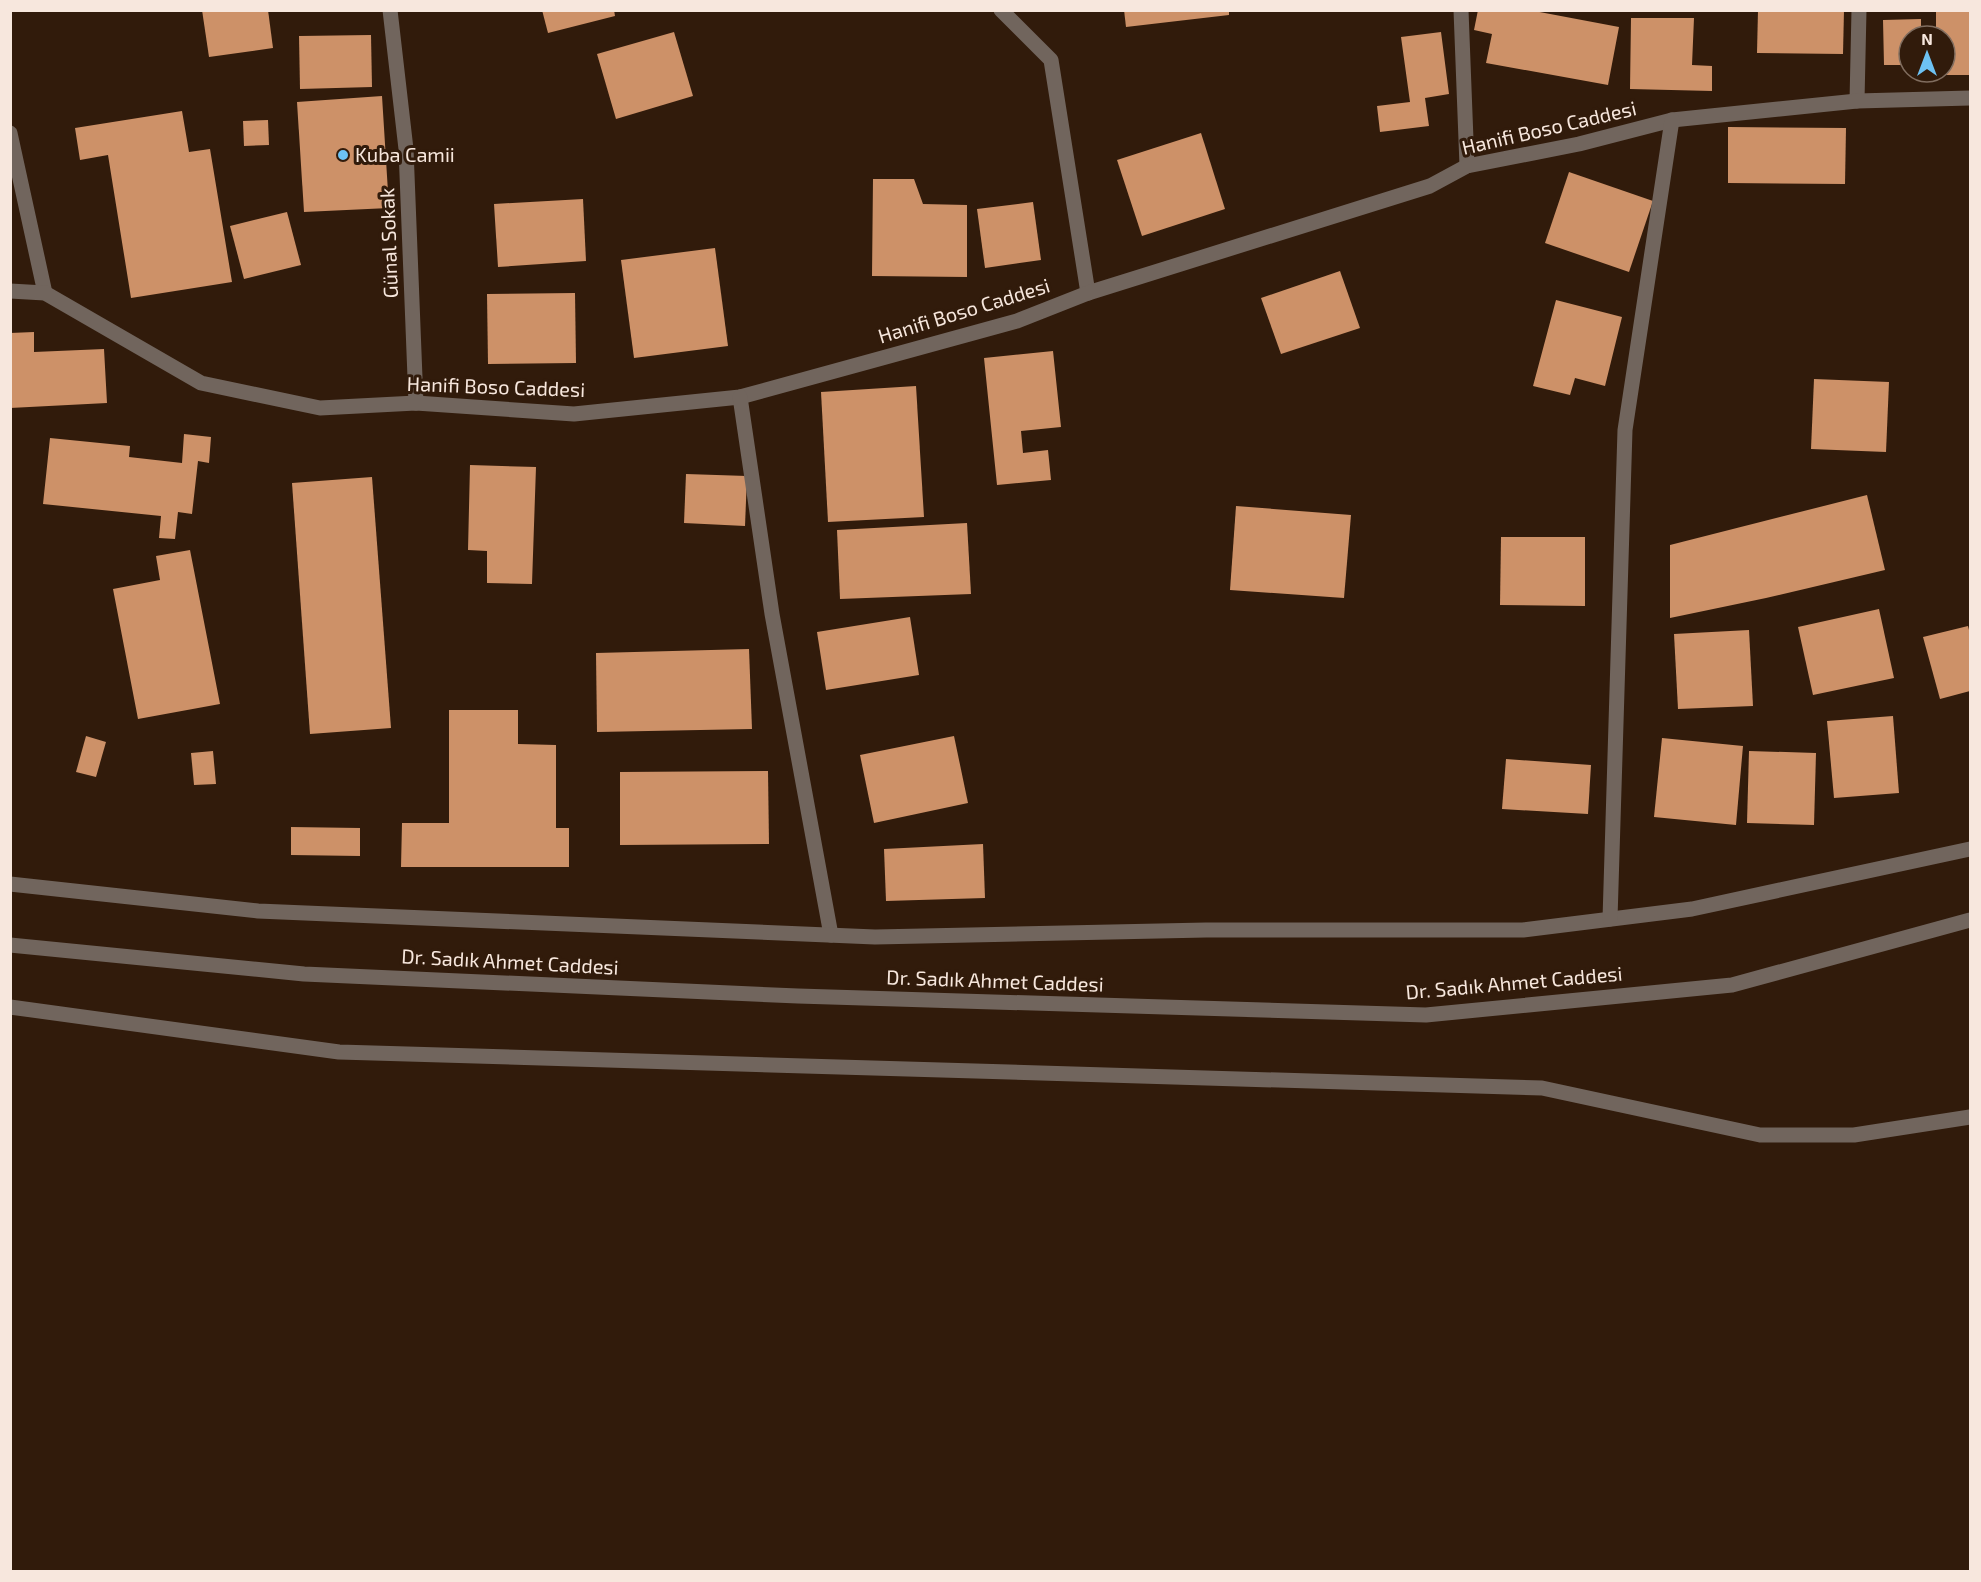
<svg xmlns="http://www.w3.org/2000/svg" width="1981" height="1582" font-family="'Exo 2',sans-serif">
  <style>
    .building { fill: #cd9168 }
    .lines { fill: none; stroke-linecap: round; stroke-linejoin: round }
    .minor { stroke: #71655d; stroke-width: 15 }
    .poi-dot { fill: #6dc2f3; stroke: #311b0b; stroke-width: 2 }
    .labels { text-anchor: middle; stroke-width: 6; stroke-linejoin: round; paint-order: stroke }
    .street-label { font-size: 20px; fill: #f7e7dd; stroke: #311b0b }
    .poi-label { font-size: 20px; fill: #f7e7dd; stroke: #311b0b; text-anchor: start }
  </style>
  <rect width="100%" height="100%" fill="#311b0b"/>
  <g class="building">
    <polygon points="202,10 268,10 273,48 209,57"/>
    <polygon points="542,10 614,10 615,16 548,33"/>
    <polygon points="1124,10 1229,10 1229,15 1126,27"/>
    <polygon points="1478,10 1529,10 1619,27 1608,85 1486,63 1492,34 1474,30"/>
    <polygon points="1758,10 1844,10 1843,54 1757,53"/>
    <polygon points="1936,10 1970,10 1970,75 1936,75 1936,72 1945,72 1945,36 1936,36"/>
    <polygon points="1631,18 1694,18 1692,65 1712,66 1712,91 1630,89"/>
    <polygon points="1921,19 1921,36 1909,36 1909,65 1884,65 1883,20"/>
    <polygon points="674,32 693,96 616,119 597,54"/>
    <polygon points="1441,32 1449,94 1425,98 1429,126 1380,132 1377,106 1410,102 1401,37"/>
    <polygon points="371,35 372,87 300,89 299,36"/>
    <polygon points="382,96 389,208 304,212 297,102"/>
    <polygon points="182,111 189,152 210,149 232,282 131,298 108,155 80,160 75,128"/>
    <polygon points="268,120 269,145 244,146 243,121"/>
    <polygon points="1728,127 1846,128 1845,184 1728,183"/>
    <polygon points="1201,133 1225,209 1142,236 1117,160"/>
    <polygon points="1569,172 1653,201 1629,272 1545,243"/>
    <polygon points="873,179 914,179 923,204 967,205 967,277 872,276"/>
    <polygon points="583,199 586,261 498,267 494,204"/>
    <polygon points="1033,202 1041,260 985,268 977,209"/>
    <polygon points="287,212 301,265 244,279 230,226"/>
    <polygon points="715,248 728,346 634,358 621,260"/>
    <polygon points="1340,271 1360,328 1281,354 1261,298"/>
    <polygon points="575,293 576,363 488,364 487,294"/>
    <polygon points="1556,300 1622,317 1605,386 1575,378 1570,395 1533,386"/>
    <polygon points="34,332 34,352 104,349 107,403 10,408 10,333"/>
    <polygon points="1053,351 1061,427 1021,431 1023,453 1048,450 1051,480 997,485 984,358"/>
    <polygon points="1814,379 1889,382 1886,452 1811,449"/>
    <polygon points="916,386 924,517 828,522 821,392"/>
    <polygon points="184,434 211,437 209,463 198,461 192,514 178,512 175,539 159,538 161,516 43,504 50,438 130,446 129,457 182,463"/>
    <polygon points="470,465 536,467 532,584 487,583 487,551 468,550"/>
    <polygon points="686,474 747,476 745,526 684,523"/>
    <polygon points="372,477 391,728 310,734 292,483"/>
    <polygon points="1867,495 1885,570 1766,598 1670,618 1670,545"/>
    <polygon points="1236,506 1351,515 1344,598 1230,590"/>
    <polygon points="967,523 971,594 840,599 837,530"/>
    <polygon points="1501,537 1585,537 1585,606 1500,605"/>
    <polygon points="190,550 220,704 138,719 113,589 160,580 156,556"/>
    <polygon points="1879,609 1894,678 1813,695 1798,627"/>
    <polygon points="910,617 919,675 826,690 817,632"/>
    <polygon points="1968,626 1970,634 1970,691 1940,699 1923,637"/>
    <polygon points="1749,630 1753,706 1678,709 1674,634"/>
    <polygon points="749,649 752,729 597,732 596,653"/>
    <polygon points="449,710 518,710 518,744 556,745 556,828 569,828 569,867 401,867 402,823 449,823"/>
    <polygon points="1893,716 1899,793 1834,798 1827,721"/>
    <polygon points="86,736 106,742 96,777 76,772"/>
    <polygon points="954,736 968,803 874,823 860,755"/>
    <polygon points="1662,738 1743,746 1736,825 1654,817"/>
    <polygon points="213,751 216,784 194,785 191,753"/>
    <polygon points="1749,751 1816,753 1814,825 1747,823"/>
    <polygon points="1506,759 1591,765 1588,814 1502,809"/>
    <polygon points="768,771 769,844 620,845 620,772"/>
    <polygon points="291,827 360,828 360,856 291,855"/>
    <polygon points="983,844 985,898 886,901 884,849"/>
  </g>
  <g class="lines">
    <g class="minor">
      <polyline points="390,10 406,149 416,403"/>
      <polyline points="1001,10 1051,60 1088,293"/>
      <polyline points="1461,10 1467,166"/>
      <polyline points="1857,101 1859,10"/>
      <polyline points="10,133 45,293"/>
      <polyline points="10,291 45,293 201,383 320,408 416,403 574,414 740,397 1017,321 1088,293 1430,186 1467,166 1579,144 1672,120 1857,101 1970,98"/>
      <polyline points="740,397 772,614 831,935"/>
      <polyline points="10,884 258,911 875,937 1206,930 1523,930 1692,909 1970,849"/>
      <polyline points="1610,919 1625,430 1672,120"/>
      <polyline points="10,945 304,974 798,996 1426,1015 1732,985 1970,920"/>
      <polyline points="10,1007 339,1052 1542,1088 1760,1135 1854,1135 1970,1117"/>
    </g>
  </g>
  <circle class="poi-dot" cx="343" cy="155" r="6"/>
  <g class="labels">
    <g class="street-label">
      <text transform="translate(1549 128) rotate(-13)" y="7">Hanifi Boso Caddesi</text>
      <text transform="translate(389 243) rotate(-92)" y="7">Günal Sokak</text>
      <text transform="translate(964 311) rotate(-17)" y="7">Hanifi Boso Caddesi</text>
      <text transform="translate(496 387) rotate(2)" y="7">Hanifi Boso Caddesi</text>
      <text transform="translate(510 962) rotate(3)" y="7">Dr. Sadık Ahmet Caddesi</text>
      <text transform="translate(995 981) rotate(2)" y="7">Dr. Sadık Ahmet Caddesi</text>
      <text transform="translate(1514 983) rotate(-5)" y="7">Dr. Sadık Ahmet Caddesi</text>
    </g>
    <g class="poi-label">
      <text x="355" y="162">Kuba Camii</text>
    </g>
  </g>
  <rect width="1981" height="1582" fill="none" stroke="#f7e7dd" stroke-width="24"/>
  <g transform="translate(1927 54)"><circle r="28" fill="#311b0b" stroke="#806d5f" stroke-width="1.5"/>
  <path d="M0-4.5L10 22L0 15L-10 22Z" fill="#6dc2f3"/>
  <text y="-9" font-size="16" font-weight="bold" text-anchor="middle" fill="#f7e7dd">N</text>
  </g>
</svg>
